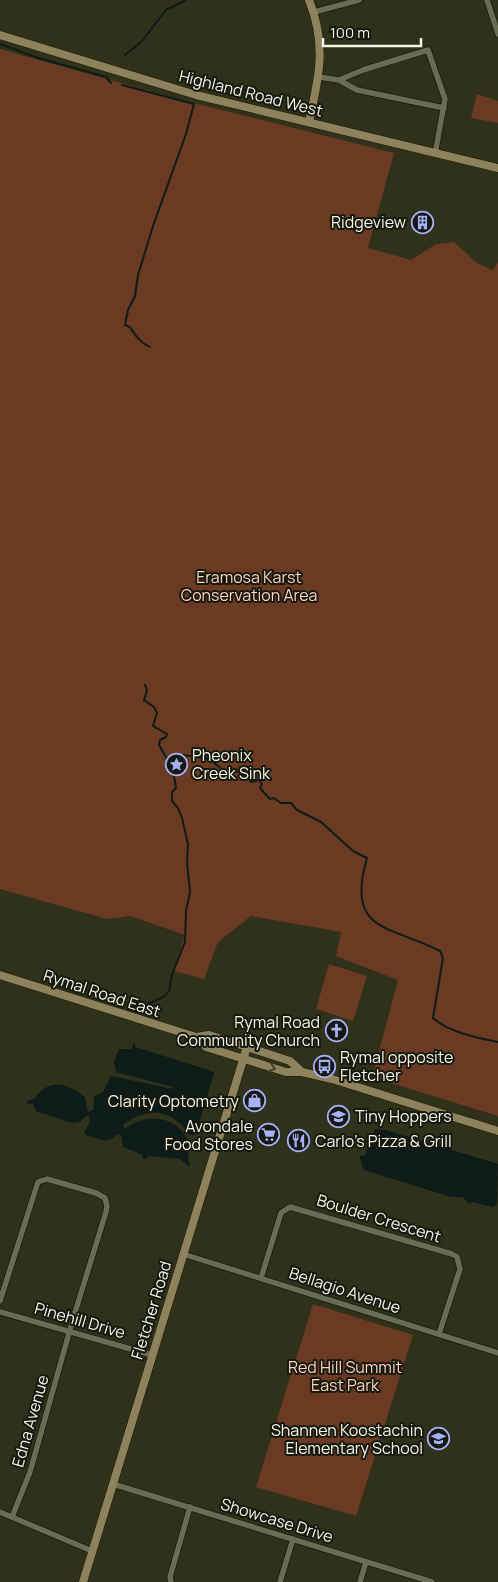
<svg xmlns="http://www.w3.org/2000/svg" width="498" height="1582" font-family="Manrope,sans-serif">
  <style>
    .green { fill: #6a3a23 }
    .water { fill: #0d1c19 }
    .lines { fill: none; stroke-linecap: round; stroke-linejoin: round }
    .stream { stroke: #0d1c19; stroke-width: 2 }
    .street-casing { stroke: #181904; stroke-width: 7 }
    .secondary-casing { stroke: #181904; stroke-width: 9 }
    .street { stroke: #6a6c53; stroke-width: 5.5 }
    .secondary { stroke: #8e825c; stroke-width: 8 }
    .oneway { stroke: #47422d }
    .labels { text-anchor: middle; stroke-width: 4; stroke-linejoin: round; paint-order: stroke }
    .street-label { font-size: 16px; fill: #f4f6e8; stroke: #17180e }
    .poi-label { font-size: 16px; fill: #f4f6e8; stroke: #17180e; text-anchor: end }
    .park-label { font-size: 16px; fill: #ffd3bf; stroke: #17180e }
  </style>
  <rect width="100%" height="100%" fill="#30311a"/>
  <g class="green">
    <polygon points="0,49 182,100 394,153 368,248 411,260 436,244 454,242 477,263 492,270 498,263 498,1116 372,1077 398,980 336,956 341,932 251,916 218,942 204,979 174,971 185,935 130,916 107,919 0,889"/>
    <polygon points="477,94 498,101 498,123 471,118"/>
    <polygon points="329,964 367,976 353,1021 316,1009"/>
    <polygon points="313,1304 413,1335 356,1516 256,1487"/>
  </g>
  <g class="water">
    <path d="M132 1046 209 1070 214 1073 198 1127 194 1135H190C172 1109 148 1106 123 1125L125 1129C146 1111 181 1116 189 1145 190 1149 188 1153 188 1157 188 1161 191 1164 190 1167L180 1159 148 1156 146 1159 142 1158 143 1155 123 1147 122 1137 118 1134C106 1145 101 1139 86 1135L84 1133 90 1121 88 1115 79 1122 72 1123 36 1111 33 1103 28 1104 27 1101 34 1099C49 1078 65 1082 85 1097L88 1112 93 1110 94 1096 103 1092 111 1076 173 1089V1087L116 1072 114 1062 119 1049H131Z"/>
    <polygon points="375,1129 386,1130 498,1164 497,1205 492,1207 472,1202 469,1204 463,1197 451,1197 364,1170 359,1156 365,1155"/>
  </g>
  <g class="lines">
    <g class="stream">
      <polyline points="0,44 35,57 106,77 111,83"/>
      <polyline points="125,55 142,41 166,10 186,0"/>
      <path d="M122 85 194 104 186 134 153 226 138 275 135 296 128 310 125 325 130 327C136 336 140 343 150 347"/>
      <polyline points="145,685 147,690 144,700 154,707 157,713 153,726 167,734 166,737 160,740 159,745 173,769 176,788 172,792 172,801 178,808 182,818 188,844 187,863 190,892 186,911 185,942 172,975 169,991 165,996 148,1004"/>
      <path d="M173 769 182 765 179 758 183 755 209 759 223 770 240 772 248 776 251 782 259 780 262 784 260 788 270 799 274 798 281 803H291L297 810 321 822 353 851 367 858C345 933 390 925 440 951L443 958 433 1018C448 1032 478 1038 498 1042"/>
      <polyline points="134,1047 134,1044"/>
    </g>
    <defs>
      <g id="street">
        <polyline points="487,0 498,34"/>
        <polyline points="314,12 359,0"/>
        <polyline points="319,77 339,80 357,90 444,108"/>
        <polyline points="339,80 363,70 428,50 445,99 435,154"/>
        <polyline points="183,1254 498,1353"/>
        <polyline points="261,1278 281,1213 290,1207 452,1254 457,1257 460,1269 439,1334"/>
        <polyline points="0,1301 38,1182 47,1179 96,1193 105,1198 107,1206 106,1212 73,1319 30,1472 12,1517"/>
        <polyline points="0,1312 152,1355"/>
        <polyline points="113,1484 432,1582"/>
        <polyline points="0,1512 92,1551"/>
        <polyline points="171,1582 170,1577 190,1507"/>
        <polyline points="280,1582 293,1539"/>
        <polyline points="360,1582 366,1562"/>
      </g>
      <g id="secondary">
        <polyline points="0,35 196,95 498,168"/>
        <path d="M309 122C319 77 327 45 309 0"/>
        <polyline points="0,975 196,1037 206,1047 286,1072 302,1072 332,1079 498,1131"/>
        <polyline points="196,1037 209,1035 247,1047 290,1061 302,1072"/>
        <polyline points="83,1582 247,1047"/>
      </g>
    </defs>
    <use href="#street" class="street-casing"/>
    <use href="#secondary" class="secondary-casing"/>
    <use href="#street" class="street"/>
    <use href="#secondary" class="secondary"/>
  </g>
  <defs><path id="oneway-chevron" d="M-2-3.5L2.5 0L-2 3.5" fill="none" stroke-width="1.6" stroke-linecap="round" stroke-linejoin="round" transform="scale(1.25)"/></defs>
  <use class="oneway" href="#oneway-chevron" transform="translate(272 1068) rotate(17)"/>
  <defs>
    <symbol id="building-ring" viewBox="-11 -11 22 22"><circle r="9.5" fill="#17180e" stroke="#a6b1fc" stroke-width="1.5"/><path d="M-4-6H4V6H1V3H-1V6H-4ZM-2.5-4.3h1.7v1.8h-1.7ZM.8-4.3h1.7v1.8H.8ZM-2.5-1h1.7V.8h-1.7ZM.8-1h1.7V.8H.8Z" fill="#a6b1fc"/></symbol>
    <symbol id="sight-ring" viewBox="-11 -11 22 22"><circle r="9.5" fill="#17180e" stroke="#a6b1fc" stroke-width="1.5"/><path d="M0-6L1.8-2.2L6-1.7L2.9 1.2L3.7 5.4L0 3.3L-3.7 5.4L-2.9 1.2L-6-1.7L-1.8-2.2Z" fill="#a6b1fc"/></symbol>
    <symbol id="church-ring" viewBox="-11 -11 22 22"><circle r="9.5" fill="#17180e" stroke="#a6b1fc" stroke-width="1.5"/><path d="M-1.2-6h2.4v3.5h3.3v2.4h-3.3V6h-2.4V-.1h-3.3v-2.4h3.3Z" fill="#a6b1fc"/></symbol>
    <symbol id="bus-ring" viewBox="-11 -11 22 22"><circle r="9.5" fill="#17180e" stroke="#a6b1fc" stroke-width="1.5"/><path d="M-5-6H5V4H4V6H2V4H-2V6H-4V4H-5ZM-3.5-4V0h7V-4ZM-3.5 1.2v1.5H-2V1.2ZM2 1.2v1.5H3.5V1.2Z" fill="#a6b1fc"/></symbol>
    <symbol id="shop-ring" viewBox="-11 -11 22 22"><circle r="9.5" fill="#17180e" stroke="#a6b1fc" stroke-width="1.5"/><path d="M-5-2.5h2.3a2.7 3.5 0 0 1 5.4 0H5L5.5 6h-11ZM-1.5-2.5h3a1.5 2.3 0 0 0-3 0Z" fill="#a6b1fc"/></symbol>
    <symbol id="school-ring" viewBox="-11 -11 22 22"><circle r="9.5" fill="#17180e" stroke="#a6b1fc" stroke-width="1.5"/><path d="M0-5L7-2L0 1L-7-2ZM-4 1L0 2.5L4 1V4Q0 6-4 4Z" fill="#a6b1fc"/></symbol>
    <symbol id="supermarket-ring" viewBox="-11 -11 22 22"><circle r="9.5" fill="#17180e" stroke="#a6b1fc" stroke-width="1.5"/><path d="M-6-5.5h2.5l.6 2H6L4.5 2H-2.5L-4.4-4H-6ZM-1.5 3.2a1.3 1.3 0 1 0 .1 0ZM3 3.2a1.3 1.3 0 1 0 .1 0Z" fill="#a6b1fc"/></symbol>
    <symbol id="restaurant-ring" viewBox="-11 -11 22 22"><circle r="9.5" fill="#17180e" stroke="#a6b1fc" stroke-width="1.5"/><path d="M-5-6h1v4h1v-4h1v4h1v-4h1v5L-1.5 .5V6h-2V.5L-5-1ZM5-6V6H3V1.5H1.5Q1.5-4 5-6Z" fill="#a6b1fc"/></symbol>
  </defs>
  <g fill-rule="evenodd">
    <use href="#building-ring" x="410" y="210" width="25" height="25"/>
    <use href="#sight-ring" x="164" y="752" width="25" height="25"/>
    <use href="#church-ring" x="324" y="1018" width="25" height="25"/>
    <use href="#bus-ring" x="312" y="1054" width="25" height="25"/>
    <use href="#shop-ring" x="242" y="1088" width="25" height="25"/>
    <use href="#school-ring" x="326" y="1104" width="25" height="25"/>
    <use href="#supermarket-ring" x="256" y="1122" width="25" height="25"/>
    <use href="#restaurant-ring" x="286" y="1128" width="25" height="25"/>
    <use href="#school-ring" x="426" y="1426" width="25" height="25"/>
  </g>
  <g class="labels">
    <g class="street-label">
      <text transform="translate(251 93) rotate(14)" y="6">Highland Road West</text>
      <text transform="translate(102 993) rotate(18)" y="6">Rymal Road East</text>
      <text transform="translate(379 1218) rotate(17)" y="6">Boulder Crescent</text>
      <text transform="translate(345 1290) rotate(18)" y="6">Bellagio Avenue</text>
      <text transform="translate(151 1310) rotate(-73)" y="6">Fletcher Road</text>
      <text transform="translate(80 1320) rotate(16)" y="6">Pinehill Drive</text>
      <text transform="translate(30 1421) rotate(-74)" y="6">Edna Avenue</text>
      <text transform="translate(277 1520) rotate(17)" y="6">Showcase Drive</text>
    </g>
    <g class="poi-label">
      <text x="406" y="228">Ridgeview</text>
      <text x="192" y="761" text-anchor="start">Pheonix<tspan x="192" dy="18">Creek Sink</tspan></text>
      <text x="320" y="1028">Rymal Road<tspan x="320" dy="18">Community Church</tspan></text>
      <text x="340" y="1063" text-anchor="start">Rymal opposite<tspan x="340" dy="18">Fletcher</tspan></text>
      <text x="239" y="1107">Clarity Optometry</text>
      <text x="355" y="1122" text-anchor="start">Tiny Hoppers</text>
      <text x="253" y="1132">Avondale<tspan x="253" dy="18">Food Stores</tspan></text>
      <text x="315" y="1147" text-anchor="start">Carlo's Pizza &amp; Grill</text>
      <text x="423" y="1436">Shannen Koostachin<tspan x="423" dy="18">Elementary School</tspan></text>
    </g>
    <g class="park-label">
      <text x="249" y="583">Eramosa Karst<tspan x="249" dy="18">Conservation Area</tspan></text>
      <text x="345" y="1373">Red Hill Summit<tspan x="345" dy="18">East Park</tspan></text>
    </g>
  </g>
  <path d="M323 38v8h98v-8" fill="none" stroke="#f4f6e8" stroke-width="2.5"/>
  <text x="330" y="38" font-size="15" fill="#f4f6e8" stroke="#17180e" stroke-width="4" paint-order="stroke">100 m</text>
</svg>
